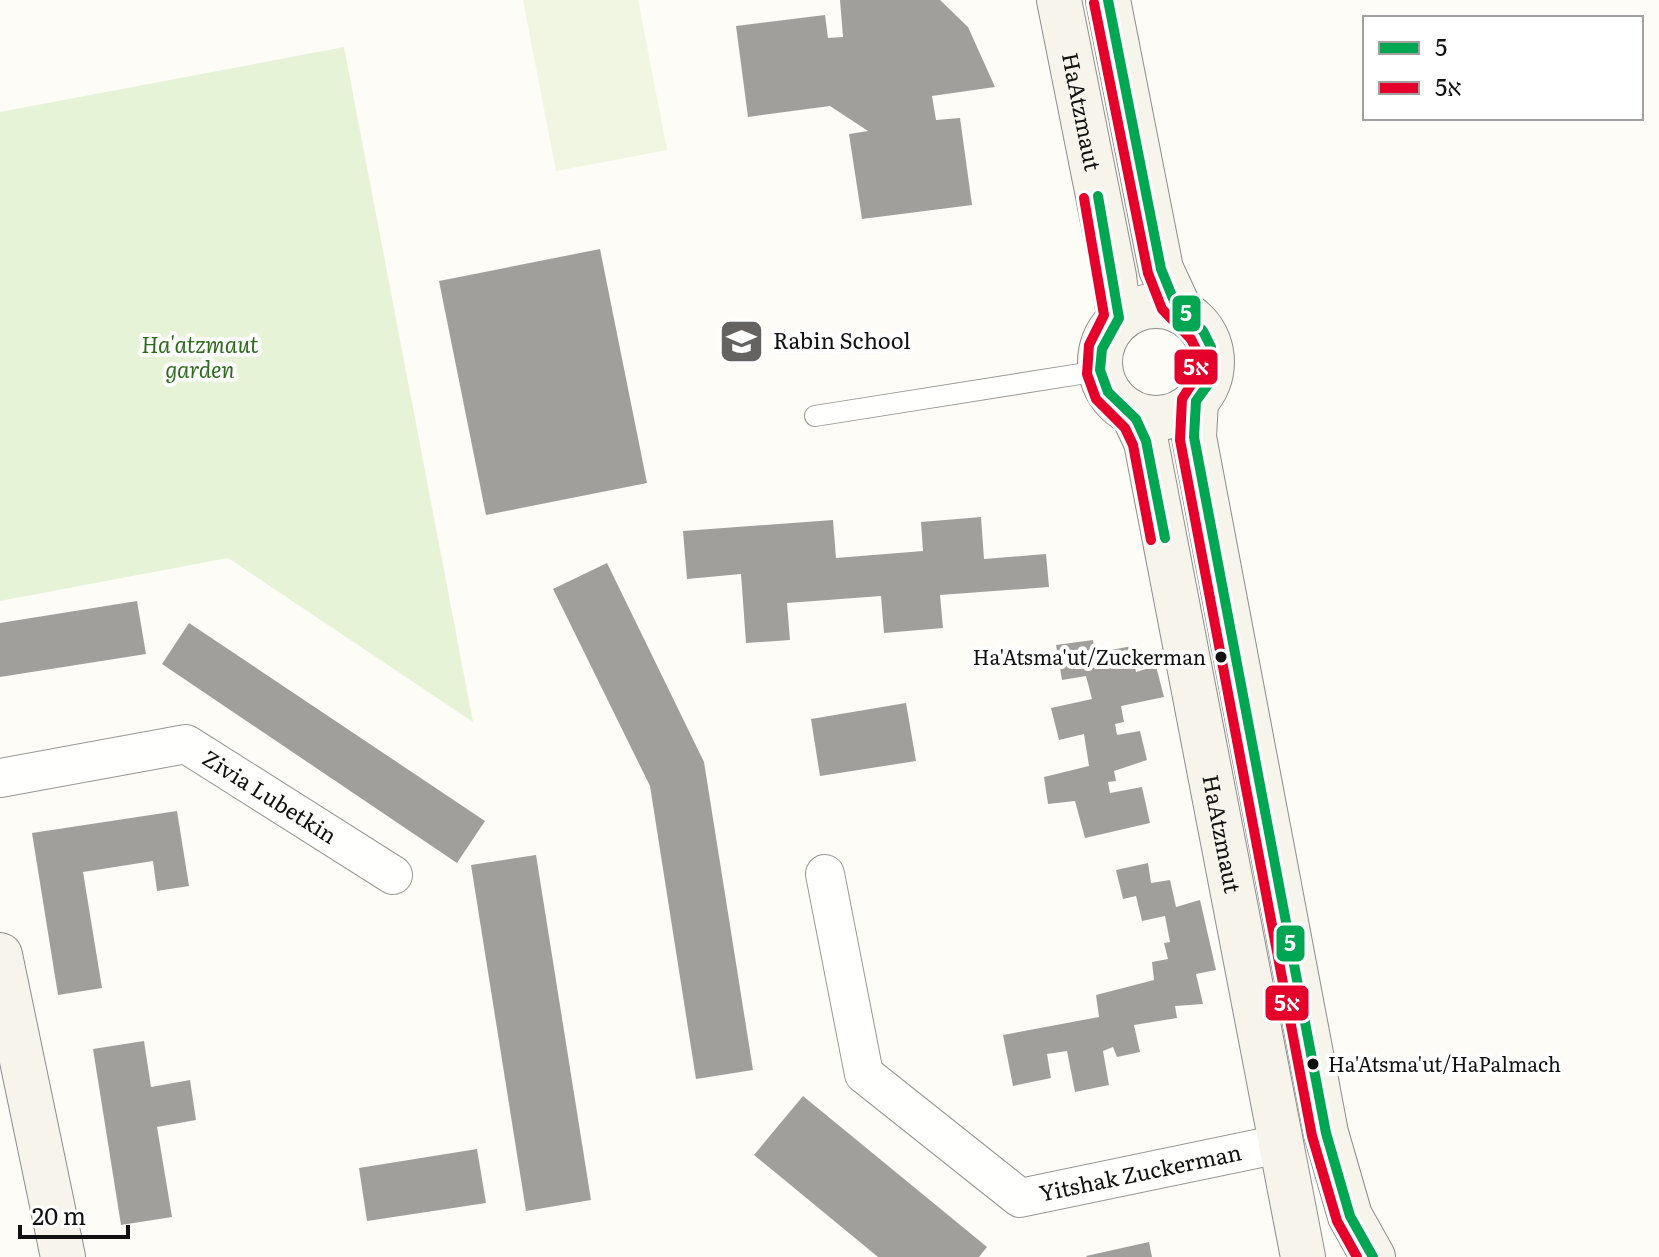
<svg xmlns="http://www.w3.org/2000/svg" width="1659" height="1257" font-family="Literata,serif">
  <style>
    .green { fill: #e7f3d7 }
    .pitch { fill: #f0f6e1 }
    .building { fill: #a19f9c }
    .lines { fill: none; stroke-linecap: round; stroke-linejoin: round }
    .lane-casing { stroke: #979795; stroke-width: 22 }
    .street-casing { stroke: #979795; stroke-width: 40 }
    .secondary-casing { stroke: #8e8d8b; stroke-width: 46 }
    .lane { stroke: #fffffe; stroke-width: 20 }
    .street { stroke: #fffffe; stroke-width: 38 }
    .secondary { stroke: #f6f4eb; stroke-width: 44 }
    .bus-1-casing { stroke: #fff; stroke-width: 16 }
    .bus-2-casing { stroke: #fff; stroke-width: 16 }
    .bus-1 { stroke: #00a651; stroke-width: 10 }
    .bus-2 { stroke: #e4002b; stroke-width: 10 }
    .bus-dot { fill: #111; stroke: #fff; stroke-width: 3 }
    .labels { text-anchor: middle; stroke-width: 8; stroke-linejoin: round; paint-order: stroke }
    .bus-label { font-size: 20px; fill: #111; stroke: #fff; text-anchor: end }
    .street-label { font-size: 22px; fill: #111; stroke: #fff }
    .poi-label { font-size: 22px; fill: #111; stroke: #fff; text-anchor: start }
    .park-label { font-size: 22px; font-style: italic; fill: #2f6b1f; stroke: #fff }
    .line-badge { stroke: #fff; stroke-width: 3 }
    .badge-label { font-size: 22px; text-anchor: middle; font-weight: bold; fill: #fff }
  </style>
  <rect width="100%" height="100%" fill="#fdfcf7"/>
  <polygon class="green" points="344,47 473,722 228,558 0,601 0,112"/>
  <polygon class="pitch" points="523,0 638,0 667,150 556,171"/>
  <g class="building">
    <polygon points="840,0 940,0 968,27 995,87 932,96 936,120 960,118 972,205 862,219 849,134 868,131 830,106 748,117 736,26 825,15 828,38 843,37"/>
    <polygon points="600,249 647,483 486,515 439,281"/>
    <polygon points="981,517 984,559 1046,554 1049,587 940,595 943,628 884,633 881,596 787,603 790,640 746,643 741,574 687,579 683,531 833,520 836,558 923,551 921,522"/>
    <polygon points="607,563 704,762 753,1070 696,1079 650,786 553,589"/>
    <polygon points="137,601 146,654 0,677 0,623"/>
    <polygon points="189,623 485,821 457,863 162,664"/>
    <polygon points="1093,640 1095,653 1132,646 1136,672 1156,666 1164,697 1121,706 1124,722 1115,724 1117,735 1140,731 1147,760 1114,771 1116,781 1108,782 1110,793 1142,787 1150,823 1085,838 1075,801 1048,804 1044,777 1089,766 1084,734 1059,740 1051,708 1092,699 1086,676 1062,680 1056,645"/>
    <polygon points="906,703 916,761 820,776 811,719"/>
    <polygon points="177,811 189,886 157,891 153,861 83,872 102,988 58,995 32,833"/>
    <polygon points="536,855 591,1200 526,1211 471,865"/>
    <polygon points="1148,863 1151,883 1170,880 1176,907 1200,900 1216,970 1196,974 1203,1004 1175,1006 1177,1018 1134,1025 1140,1052 1117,1057 1113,1047 1103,1051 1109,1085 1075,1092 1067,1051 1047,1054 1051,1078 1013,1086 1003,1035 1099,1017 1096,995 1154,980 1152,962 1168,959 1164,943 1170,942 1165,916 1142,921 1136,896 1123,899 1116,870"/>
    <polygon points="144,1041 151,1087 190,1080 196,1120 157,1127 172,1217 121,1225 93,1049"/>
    <polygon points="803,1096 987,1247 979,1257 878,1257 754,1155"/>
    <polygon points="477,1149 486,1203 367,1221 359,1168"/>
    <polygon points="1149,1242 1152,1257 1087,1257 1086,1256"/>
  </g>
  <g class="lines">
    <defs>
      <polyline id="lane" points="815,416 1099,371"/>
      <g id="street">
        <path id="s1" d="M0 778 186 744 393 875"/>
        <path id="s2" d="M825 874 864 1074 1020 1198 1280 1144"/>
      </g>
      <g id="secondary">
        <path id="s3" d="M1059 0 1114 276 1119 318"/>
        <polyline points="1108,0 1161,269 1181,312"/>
        <circle cx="1156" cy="362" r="56"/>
        <polyline points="1196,401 1194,437 1326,1133 1350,1216 1373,1257"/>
        <path id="s4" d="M1133 414 1146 442 1303 1257"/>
        <polyline points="0,955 63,1257"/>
      </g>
    </defs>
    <use href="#lane" class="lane-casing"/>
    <use href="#street" class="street-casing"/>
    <use href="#secondary" class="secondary-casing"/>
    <use href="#lane" class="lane"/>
    <use href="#street" class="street"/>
    <use href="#secondary" class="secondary"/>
    <defs>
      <g id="bus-1">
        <polyline points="1108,0 1161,269 1174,301 1203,331 1211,347 1209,383 1196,401 1194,437 1326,1133 1350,1216 1373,1257"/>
        <polyline points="1098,196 1119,318 1102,349 1100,370 1108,392 1136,419 1146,441 1165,538"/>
      </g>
      <g id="bus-2">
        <polyline points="1094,3 1148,273 1162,309 1191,339 1197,351 1196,377 1182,399 1180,440 1312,1136 1337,1221 1357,1257"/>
        <polyline points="1084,198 1104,315 1089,345 1087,374 1096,399 1125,428 1133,445 1151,540"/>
      </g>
    </defs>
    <use href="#bus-1" class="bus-1-casing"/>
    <use href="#bus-2" class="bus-2-casing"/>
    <use href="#bus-1" class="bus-1"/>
    <use href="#bus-2" class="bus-2"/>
  </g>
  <defs>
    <symbol id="school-square" viewBox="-11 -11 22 22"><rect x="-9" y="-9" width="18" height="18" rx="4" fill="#646362" stroke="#fff"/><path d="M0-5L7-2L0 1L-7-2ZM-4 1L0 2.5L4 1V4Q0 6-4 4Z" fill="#fff"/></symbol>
  </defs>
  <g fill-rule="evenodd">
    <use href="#school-square" x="716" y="316" width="51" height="51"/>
  </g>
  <g class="bus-dot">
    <circle cx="1221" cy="657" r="7"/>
    <circle cx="1313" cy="1064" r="7"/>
  </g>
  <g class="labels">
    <g class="bus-label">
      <text x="1206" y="665">Ha'Atsma'ut/Zuckerman</text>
      <text x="1328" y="1072" text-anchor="start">Ha'Atsma'ut/HaPalmach</text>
    </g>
    <g class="street-label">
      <text dy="8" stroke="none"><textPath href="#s3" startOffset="114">HaAtzmaut</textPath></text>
      <text dy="8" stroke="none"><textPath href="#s1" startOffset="288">Zivia Lubetkin</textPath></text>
      <text dy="8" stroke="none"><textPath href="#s4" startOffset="430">HaAtzmaut</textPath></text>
      <text dy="8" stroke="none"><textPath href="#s2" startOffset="526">Yitshak Zuckerman</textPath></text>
    </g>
    <g class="poi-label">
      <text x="773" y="349">Rabin School</text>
    </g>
    <g class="park-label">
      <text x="200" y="353">Ha'atzmaut<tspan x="200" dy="25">garden</tspan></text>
    </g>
  </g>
  <g class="line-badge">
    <rect x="1171" y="294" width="31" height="39" rx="8" fill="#00a651"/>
    <rect x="1173" y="348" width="46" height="38" rx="8" fill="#e4002b"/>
    <rect x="1275" y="924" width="31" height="39" rx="8" fill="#00a651"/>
    <rect x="1264" y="984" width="46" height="38" rx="8" fill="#e4002b"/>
  </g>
  <g class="badge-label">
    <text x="1186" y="321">5</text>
    <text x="1196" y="375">5א</text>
    <text x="1290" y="951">5</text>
    <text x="1287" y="1011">5א</text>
  </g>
  <rect x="1363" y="16" width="280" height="104" fill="#ffffff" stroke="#a0a0a0" stroke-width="2"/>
  <rect x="1379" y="42" width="40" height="12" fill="#00a651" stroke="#a0a0a0" stroke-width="2"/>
  <text x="1435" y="56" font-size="24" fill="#111111">5</text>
  <rect x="1379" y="82" width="40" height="12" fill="#e4002b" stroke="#a0a0a0" stroke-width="2"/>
  <text x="1435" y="96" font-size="24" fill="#111111">5א</text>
  <path d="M20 1225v12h108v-12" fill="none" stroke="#111111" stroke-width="4"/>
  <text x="32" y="1225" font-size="24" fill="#111111" stroke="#ffffff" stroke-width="6" paint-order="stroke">20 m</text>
</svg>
